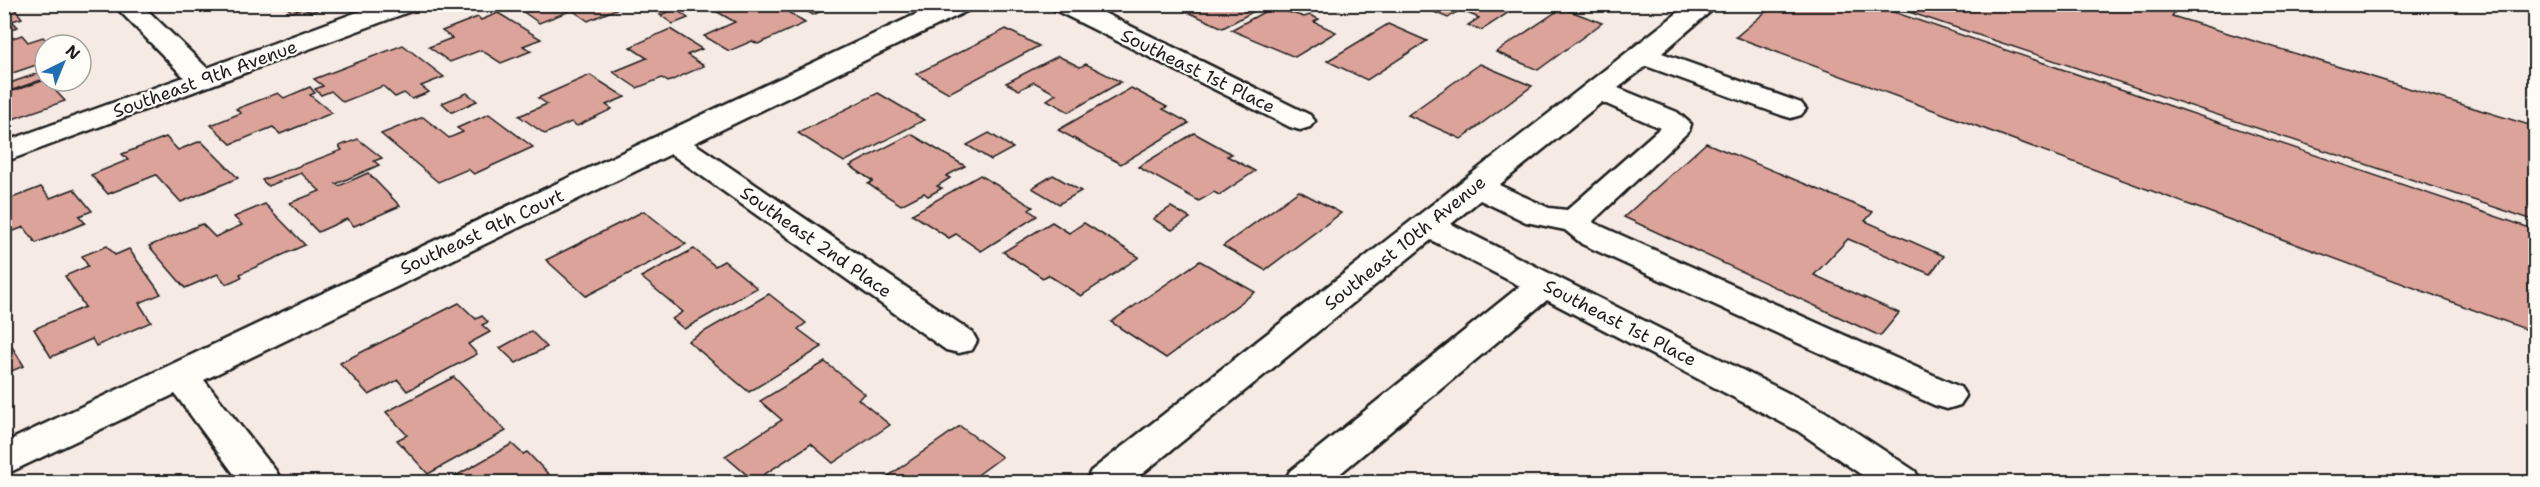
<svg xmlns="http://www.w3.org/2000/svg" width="2540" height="487" font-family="'Shantell Sans',sans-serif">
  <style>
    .building { fill: #dca39a; stroke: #1c1c1c; stroke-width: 1.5 }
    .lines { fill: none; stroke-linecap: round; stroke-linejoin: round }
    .minor-casing { stroke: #1c1c1c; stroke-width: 5 }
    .minor { fill: #fdfcf7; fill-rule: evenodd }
    .labels { text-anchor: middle; stroke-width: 4.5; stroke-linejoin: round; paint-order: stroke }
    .street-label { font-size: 18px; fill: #1c1c1c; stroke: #fdfcf7 }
  </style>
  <rect width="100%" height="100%" fill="#f6eae4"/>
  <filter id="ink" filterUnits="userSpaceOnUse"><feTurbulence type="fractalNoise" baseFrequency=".0167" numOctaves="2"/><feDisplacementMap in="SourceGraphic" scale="12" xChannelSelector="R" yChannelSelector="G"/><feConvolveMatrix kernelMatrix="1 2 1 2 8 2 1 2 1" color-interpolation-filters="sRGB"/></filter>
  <g filter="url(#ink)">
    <g class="building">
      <polygon points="283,4 332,4 312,12 303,9 292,12"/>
      <polygon points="528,4 628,4 588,21 572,10 539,23 518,8"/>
      <polygon points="727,4 776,4 805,23 758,44 752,41 729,51 704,36 735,22 714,10"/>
      <polygon points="794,4 851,4 841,9 834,5 813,15"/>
      <polygon points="1180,4 1256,4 1253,6 1258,9 1223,28 1183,10 1187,8"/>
      <polygon points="1415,4 1519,4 1520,5 1482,30 1468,25 1479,18 1465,12 1468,10 1463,8 1448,18"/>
      <polygon points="1775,4 1870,4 2536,230 2536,333 1736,37"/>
      <polygon points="1885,4 2180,4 2172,16 2536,127 2536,221"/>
      <polygon points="13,7 22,18 12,21 18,27 4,31 4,10"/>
      <polygon points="1273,7 1304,17 1310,15 1319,19 1314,22 1336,32 1295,57 1231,30"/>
      <polygon points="1562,8 1602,23 1538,70 1496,52"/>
      <polygon points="675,9 688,18 673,24 660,15"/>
      <polygon points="498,13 541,39 523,46 531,51 501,63 481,50 450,62 429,47 452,38 442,31 478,17 481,20"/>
      <polygon points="1388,24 1427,41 1367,80 1327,61"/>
      <polygon points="670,29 702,49 687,55 704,66 668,82 662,78 637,88 613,72 647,58 630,47"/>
      <polygon points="1006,29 1039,46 949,93 916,74"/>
      <polygon points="22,35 28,42 43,37 51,45 45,45 45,62 4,76 4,41"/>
      <polygon points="403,45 444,77 421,86 429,92 412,99 404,93 395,97 383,86 343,102 331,91 321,95 315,89 323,86 314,79"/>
      <polygon points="1058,56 1080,67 1086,64 1121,82 1069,112 1047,100 1056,94 1034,82 1019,90 1006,83"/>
      <polygon points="1480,64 1532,86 1461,139 1408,115"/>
      <polygon points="39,73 44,79 7,92 4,89 4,85"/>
      <polygon points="590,75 625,97 606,105 612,109 577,126 571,122 545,134 519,116 547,104 538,98"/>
      <polygon points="45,80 63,81 52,87 65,101 4,122 4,94"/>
      <polygon points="310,87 315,93 310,95 332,113 280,134 273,127 231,144 211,125 241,113 236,109 278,93 284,98"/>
      <polygon points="1131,88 1167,107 1163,109 1189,123 1121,164 1058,130"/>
      <polygon points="467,93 477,101 452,112 442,103"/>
      <polygon points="878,93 924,120 844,162 798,133"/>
      <polygon points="489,114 533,147 474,174 468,169 438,182 381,134 423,117 449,138 463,132 457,128"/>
      <polygon points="989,133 1013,148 991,160 967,145"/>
      <polygon points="1194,133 1232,154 1227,156 1255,171 1219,195 1214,192 1199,201 1138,167"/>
      <polygon points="911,134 965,166 946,176 950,178 937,186 942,188 928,196 924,193 901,205 868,184 873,181 850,166"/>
      <polygon points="166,137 178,150 201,141 238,178 181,202 156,175 108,194 91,175 128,160 122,154"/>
      <polygon points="358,139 382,158 374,161 379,165 336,184 339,186 368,173 400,206 354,226 347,219 318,232 290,203 320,191 301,173 268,186 262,180 342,150 339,146"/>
      <polygon points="1706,143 1873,212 1865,221 1944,256 1930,274 1848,239 1814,275 1899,313 1880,336 1624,217"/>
      <polygon points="980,175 1033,207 1029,210 1037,216 981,251 956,234 949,238 912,214"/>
      <polygon points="1053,175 1081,191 1059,204 1032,188"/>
      <polygon points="41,187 50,198 74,189 92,211 79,216 85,223 36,243 24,227 4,235 4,201"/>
      <polygon points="1299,191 1341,213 1265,270 1223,246"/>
      <polygon points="265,204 305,245 240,274 242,277 226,284 218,274 185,288 149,246 202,224 215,237 242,225 234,217"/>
      <polygon points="1171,207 1190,218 1172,230 1153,219"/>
      <polygon points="644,211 686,244 586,296 546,260"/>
      <polygon points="1052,222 1069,233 1084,223 1139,257 1081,296 1048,275 1043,278 1003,252"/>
      <polygon points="107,246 115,255 129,249 161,294 139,303 151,322 96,346 92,339 51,357 34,329 85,307 65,276 88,266 82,256"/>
      <polygon points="694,249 715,266 724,261 757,288 684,329 672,319 683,312 641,277"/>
      <polygon points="1200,261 1255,292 1166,358 1111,322"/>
      <polygon points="769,294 806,323 798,329 822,347 749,392 688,341"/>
      <polygon points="459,303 476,319 482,316 488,322 482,325 490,332 468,344 477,354 407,391 398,380 369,395 340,363"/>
      <polygon points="531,331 547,347 516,363 500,348"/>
      <polygon points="4,334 24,366 4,374"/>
      <polygon points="825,362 865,394 858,399 890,425 833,463 811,444 754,481 725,456 782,420 760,401"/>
      <polygon points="454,377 506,431 428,474 397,440 407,435 386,412"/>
      <polygon points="960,426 1002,457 968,482 880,482"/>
      <polygon points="512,444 523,454 527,452 556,482 445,482"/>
    </g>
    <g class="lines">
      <defs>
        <g id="minor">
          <polygon points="113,4 141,4 207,68 379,4 418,4 414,10 4,162 4,142 184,77"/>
          <polygon points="938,4 973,4 969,10 694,143 972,332 977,341 972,350 959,353 946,350 671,154 204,380 276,471 282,482 240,482 175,394 4,475 4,443"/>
          <polygon points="1051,4 1086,4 1310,115 1315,121 1310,127 1300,130 1290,127 1055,10"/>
          <path d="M1689 4H1719L1662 53 1801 103 1806 109 1801 115 1791 118 1781 115 1646 66 1618 88 1677 112 1691 124 1689 131 1593 221 1594 223 1960 387 1966 396 1960 405 1947 409 1934 405 1582 244 1565 230 1526 222 1480 200 1451 224 1824 411 1915 471 1921 482H1872L1798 431 1547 300 1330 482H1284L1290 471 1520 286 1431 240 1132 482H1085L1091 471ZM1602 102 1660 128 1567 210 1549 208 1499 185Z"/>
        </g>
      </defs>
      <use href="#minor" class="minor-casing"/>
      <use href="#minor" class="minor"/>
    </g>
  </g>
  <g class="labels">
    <g class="street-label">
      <text transform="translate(1198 71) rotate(26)" y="6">Southeast 1st Place</text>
      <text transform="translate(205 79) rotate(-20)" y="6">Southeast 9th Avenue</text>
      <text transform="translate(482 232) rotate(-25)" y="6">Southeast 9th Court</text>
      <text transform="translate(816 242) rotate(35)" y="6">Southeast 2nd Place</text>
      <text transform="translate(1405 243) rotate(-39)" y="6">Southeast 10th Avenue</text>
      <text transform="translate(1620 323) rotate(27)" y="6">Southeast 1st Place</text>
    </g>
  </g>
  <rect width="2540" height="487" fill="none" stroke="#fdfcf7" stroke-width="24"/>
  <rect x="12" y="12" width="2516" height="463" fill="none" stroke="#1c1c1c" stroke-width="2" filter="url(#ink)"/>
  <g transform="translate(63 63) rotate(43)"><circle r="28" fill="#fdfcf7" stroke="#a3a29f" stroke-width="1.5"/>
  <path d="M0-4.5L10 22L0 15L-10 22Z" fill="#1f6fb2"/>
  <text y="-9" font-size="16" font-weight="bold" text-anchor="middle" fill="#1c1c1c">N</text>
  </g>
</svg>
